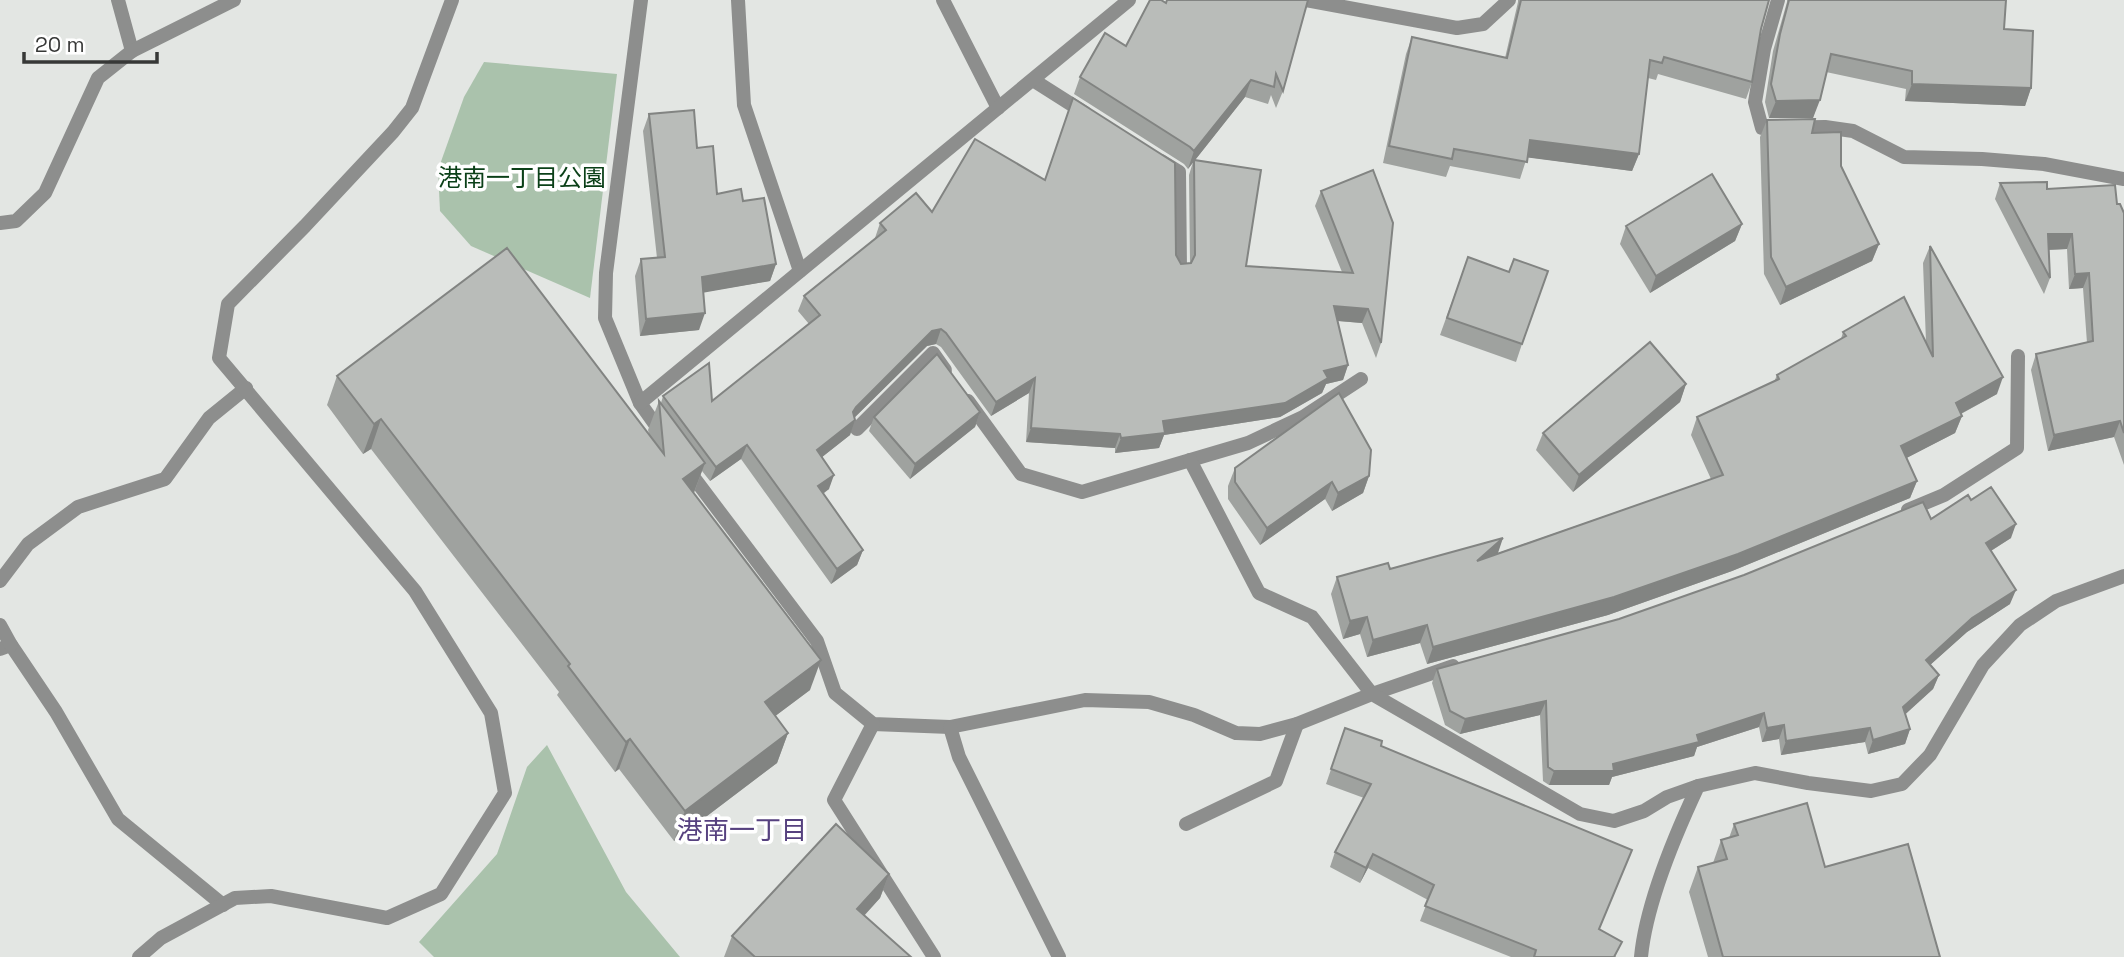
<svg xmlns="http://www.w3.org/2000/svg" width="2124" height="957" font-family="'Space Grotesk','Noto Sans JP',sans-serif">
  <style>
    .green { fill: #aac2ac }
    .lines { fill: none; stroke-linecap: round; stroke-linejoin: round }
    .lane { stroke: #8d8e8d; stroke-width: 14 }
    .street { stroke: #8d8e8d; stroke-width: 14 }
    .wall { fill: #9fa29f }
    .shaded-wall { fill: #828482 }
    .building { fill: #b9bcb9; stroke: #828482; stroke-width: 2 }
    .labels { text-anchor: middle; stroke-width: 7; stroke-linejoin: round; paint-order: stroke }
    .park-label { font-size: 24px; fill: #0b4018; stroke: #fff }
    .neighbourhood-label { font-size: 26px; fill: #56417f; stroke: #fff }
  </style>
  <rect width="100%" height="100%" fill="#e3e6e3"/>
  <g class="green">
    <polygon points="484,62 617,74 590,298 471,246 440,211 438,170 464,97"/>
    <polygon points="547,745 626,892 680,957 434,957 419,942 497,854 527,767"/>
  </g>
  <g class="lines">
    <g class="lane">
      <polyline points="738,0 744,105 800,271"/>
      <polyline points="943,0 998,108"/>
      <polyline points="1778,0 1764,49 1755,102 1762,128 1825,127 1853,131 1904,157 1982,159 2044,164 2124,179"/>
      <polyline points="1033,80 1085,113"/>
      <polyline points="1161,161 1179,172 1180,270"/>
      <polyline points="968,401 1021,474 1082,492 1248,443 1303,417 1361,379"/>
      <polyline points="857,429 933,353 945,370"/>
      <polyline points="1190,460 1259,593 1312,617 1372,694 1453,666"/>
      <polyline points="1908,510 1944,495 2017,448 2018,356"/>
      <polyline points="0,581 28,544 78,507 165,479 209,418 246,388"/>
      <polyline points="0,649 11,645 56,712 118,819 223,905"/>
    </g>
    <g class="street">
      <polyline points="118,0 132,51"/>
      <polyline points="641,0 606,273 605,318 640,403 662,434"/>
      <polyline points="1306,0 1457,28 1483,24 1509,0"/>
      <polyline points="0,223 16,221 45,193 98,78 132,51 234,0"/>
      <polyline points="640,403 1129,0"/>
      <polyline points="688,470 817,641 835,693 873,724 950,727 1085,700 1149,702 1194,715 1236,733 1260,734 1297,724 1372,694 1580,814 1614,821 1644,811 1667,797 1698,786"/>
      <polyline points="0,625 11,645"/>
      <polyline points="873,724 834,800 934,957"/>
      <polyline points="950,727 959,757 1059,957"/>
      <polyline points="1186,824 1276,781 1297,724"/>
      <polyline points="139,957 161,938 235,898 271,896 387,918 441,894 505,793 491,713 415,591 219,358 228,304 305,226 393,132 412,108 452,0"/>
      <path d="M1641 957C1646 904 1675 835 1698 786L1755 773 1808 783 1871 791 1902 784 1930 755 1983 665 2020 625 2056 601 2124 576"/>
    </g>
  </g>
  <g class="wall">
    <polygon points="1308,0 1283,91 1276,108 1271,95 1268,104 1245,97 1195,160 1246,266 1342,272 1315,206 1321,191 1381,343 1376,358 1362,323 1337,321 1348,365 1343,380 1326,384 1322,393 1280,417 1164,435 1159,448 1115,453 1115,448 1026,442 1029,393 991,416 941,347 936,344 927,346 854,418 850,435 822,457 829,489 823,494 863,550 857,565 831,584 741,459 710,481 702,471 694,493 810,690 775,716 788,733 777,763 674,841 619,769 615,772 557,695 559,692 371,449 363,454 327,405 337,376 649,434 648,430 659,401 661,403 663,396 712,401 809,324 798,311 804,296 876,239 875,238 880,223 932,212 1045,180 1176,255 1181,264 1190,263 1189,175 1193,162 1188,169 1184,164 1074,94 1080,77 1126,46 1166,2"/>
    <polygon points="1518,0 1769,0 1761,29 1752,82 1746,99 1658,74 1656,80 1648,78 1639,154 1632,171 1527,157 1520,179 1450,166 1446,177 1383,163 1406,54 1412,37 1505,58 1518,2"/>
    <polygon points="1787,0 2006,0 2004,29 2031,88 2025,106 1905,101 1906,89 1826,72 1813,118 1769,118 1765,102 1773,51 1787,2"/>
    <polygon points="649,114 697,148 717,194 743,201 776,264 770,281 703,292 699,330 640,336 635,276 641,259 657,258 643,131"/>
    <polygon points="1767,120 1812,133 1841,166 1879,244 1872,261 1780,305 1764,274 1760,137"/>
    <polygon points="2000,183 2047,189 2117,204 2124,213 2124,465 2114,437 2048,451 2031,370 2036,354 2087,343 2083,288 2069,289 2067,249 2049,250 2050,278 2044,294 1995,199"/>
    <polygon points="1742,224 1735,241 1650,293 1620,244 1626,226"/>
    <polygon points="1930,246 1997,394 1961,414 1962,416 1955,433 1906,458 1917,481 1910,498 1732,571 1608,615 1427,664 1420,643 1367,657 1360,634 1343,639 1331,594 1337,577 1498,553 1711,479 1691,435 1697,417 1774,382 1777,375 1841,339 1843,332 1926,342 1923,263"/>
    <polygon points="1468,257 1522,344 1516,362 1440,335"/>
    <polygon points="1686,384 1680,402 1573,492 1536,450 1543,433"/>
    <polygon points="980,412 975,427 910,479 869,431 874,417"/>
    <polygon points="1235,468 1369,476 1363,493 1332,511 1325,499 1260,545 1228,499 1228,486"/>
    <polygon points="1971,500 2011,538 1991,551 2010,604 1967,632 1930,665 1939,675 1933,689 1905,714 1910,729 1905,744 1868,754 1865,742 1781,755 1779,739 1762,742 1759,727 1697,747 1694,756 1612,777 1609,785 1549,785 1543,781 1540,715 1460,734 1445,725 1432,683 1437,669 1619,619 1931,519"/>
    <polygon points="1345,728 1381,746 1632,850 1599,929 1616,957 1511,957 1420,921 1428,900 1368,868 1360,883 1330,867 1335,852 1364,798 1326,784"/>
    <polygon points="1734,824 1825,867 1940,957 1708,957 1689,892 1698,867 1713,863 1721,840 1729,838"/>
    <polygon points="889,874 880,898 864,916 911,957 724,957 732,936"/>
  </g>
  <g class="shaded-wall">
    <polygon points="1251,80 1245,97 1188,169 1194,151"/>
    <polygon points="1912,84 2031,88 2025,106 1905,101"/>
    <polygon points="1820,100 1813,118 1769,118 1776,101"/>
    <polygon points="1530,140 1639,154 1632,171 1524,157"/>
    <polygon points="1742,224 1735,241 1650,293 1656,276"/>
    <polygon points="2048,234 2072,234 2067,249 2043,250"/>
    <polygon points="1879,244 1872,261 1780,305 1786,287"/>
    <polygon points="776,264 770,281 696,294 702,277"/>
    <polygon points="2089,273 2083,288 2069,289 2075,274"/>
    <polygon points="1334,306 1368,309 1362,323 1328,320"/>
    <polygon points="705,313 699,330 640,336 646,319"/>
    <polygon points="941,329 936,344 927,346 850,422 855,420 850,435 812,465 817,450 856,407 932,331"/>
    <polygon points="1348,365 1343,380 1326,384 1322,393 1280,417 1164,435 1159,448 1115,453 1121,438 1163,421 1324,371"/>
    <polygon points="2003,377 1997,394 1949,420 1956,403"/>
    <polygon points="1035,378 1029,393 991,416 996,402"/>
    <polygon points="1686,384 1680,402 1573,492 1579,475"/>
    <polygon points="980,412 975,427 910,479 915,464"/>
    <polygon points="1962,416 1955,433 1895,464 1901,446"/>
    <polygon points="381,419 371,449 363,454 374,424"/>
    <polygon points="2120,421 2114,437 2048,451 2054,435"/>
    <polygon points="1031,428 1120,434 1115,448 1026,442"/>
    <polygon points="747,445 741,459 710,481 716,467"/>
    <polygon points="705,463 694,492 672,508 683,479"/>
    <polygon points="834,475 829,489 812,501 818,486"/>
    <polygon points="1369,476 1363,493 1332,511 1338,493"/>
    <polygon points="1917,481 1910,498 1732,571 1608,615 1427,664 1433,647"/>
    <polygon points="1332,482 1325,499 1260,545 1267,528"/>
    <polygon points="2016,524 2011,538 1981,557 1986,543"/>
    <polygon points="1503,538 1497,556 1477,561"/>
    <polygon points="863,550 857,565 831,584 837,569"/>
    <polygon points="2016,590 2010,604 1967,632 1920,674 1926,660 1972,618"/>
    <polygon points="1367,617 1360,634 1343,639 1350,621"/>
    <polygon points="1427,625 1420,643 1367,657 1373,640"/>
    <polygon points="821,660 810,690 754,732 765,702"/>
    <polygon points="1939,675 1933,689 1898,721 1903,707"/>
    <polygon points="1546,701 1540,715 1460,734 1465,719"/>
    <polygon points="1764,713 1759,727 1697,747 1694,756 1612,777 1609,785 1549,785 1554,771 1697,735"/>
    <polygon points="1784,725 1779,739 1762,742 1767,728"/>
    <polygon points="1870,728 1865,742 1781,755 1786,741"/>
    <polygon points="1910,729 1905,744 1868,754 1873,740"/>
    <polygon points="788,733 777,763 674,841 685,811"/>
    <polygon points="630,739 619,769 615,772 626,742"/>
    <polygon points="1373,854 1368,868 1360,883 1366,868"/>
    <polygon points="889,874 880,898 848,933 857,909"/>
  </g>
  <g class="building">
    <polygon points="1150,0 1161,0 1166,3 1167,0 1308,0 1283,91 1276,74 1274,87 1251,80 1194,151 1190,147 1080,77 1105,33 1126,46"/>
    <polygon points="1521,0 1769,0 1761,29 1752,82 1664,57 1662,63 1650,60 1639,154 1530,140 1527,162 1454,149 1452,159 1389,146 1412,37 1507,58"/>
    <polygon points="1789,0 2006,0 2004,29 2033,31 2031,88 1912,84 1912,71 1831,54 1820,100 1776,101 1771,84 1780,34"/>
    <polygon points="1073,98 1175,163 1176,255 1181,264 1191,263 1195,255 1194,160 1261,170 1246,266 1353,273 1321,191 1373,170 1393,223 1381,343 1368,309 1334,306 1348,365 1324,371 1328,378 1285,403 1163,421 1165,433 1121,438 1120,434 1031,428 1035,378 996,402 946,333 941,329 932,331 856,407 853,412 855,420 817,450 834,475 818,486 863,550 837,569 747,445 716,467 663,396 709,363 712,401 820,315 804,296 886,230 880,223 916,193 932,212 975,139 1045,180"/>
    <polygon points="694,110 697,148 713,146 717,194 741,189 743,201 764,198 776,264 702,277 705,313 646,319 641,259 665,257 649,114"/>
    <polygon points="1815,119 1812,133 1841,132 1841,166 1879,244 1786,287 1771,257 1767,120"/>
    <polygon points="1712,174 1742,224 1656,276 1626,226"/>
    <polygon points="2047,182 2047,189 2115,185 2117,204 2120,204 2124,213 2124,433 2120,421 2054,435 2036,354 2093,341 2089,273 2075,274 2072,234 2048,234 2050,278 2000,183"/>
    <polygon points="1930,246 2003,377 1956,403 1962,416 1901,446 1917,481 1738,554 1614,597 1433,647 1427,625 1373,640 1367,617 1350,621 1337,577 1388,563 1390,569 1503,538 1477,561 1723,475 1697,417 1779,379 1777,375 1846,336 1843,332 1904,297 1933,357"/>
    <polygon points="507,248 664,454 659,401 705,463 683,479 821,660 765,702 788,733 685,811 630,739 626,742 568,666 570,664 381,419 374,424 337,376"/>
    <polygon points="1468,257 1509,272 1514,259 1548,271 1522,344 1447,318"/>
    <polygon points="1650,342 1686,384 1579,475 1543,433"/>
    <polygon points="937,354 980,412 915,464 874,417"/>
    <polygon points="1339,393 1371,450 1369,476 1338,493 1332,482 1267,528 1235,482 1235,468"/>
    <polygon points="1991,487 2016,524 1986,543 2016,590 1972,618 1926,660 1939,675 1903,707 1910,729 1873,740 1870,728 1786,741 1784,725 1767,728 1764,713 1697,735 1699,742 1613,764 1614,771 1554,771 1548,767 1546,701 1465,719 1450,711 1437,669 1619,619 1744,575 1923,502 1931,519 1968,495 1971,500"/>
    <polygon points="1345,728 1382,741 1381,746 1632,850 1599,929 1622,942 1614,957 1534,957 1536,950 1425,906 1434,885 1373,854 1366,868 1335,852 1371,784 1331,769"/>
    <polygon points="1807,803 1825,867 1908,844 1940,957 1723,957 1698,867 1727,859 1721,840 1738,835 1734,824"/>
    <polygon points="836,824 889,874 857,909 911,957 755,957 732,936"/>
  </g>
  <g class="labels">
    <g class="park-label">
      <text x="522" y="186">港南一丁目公園</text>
    </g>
    <g class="neighbourhood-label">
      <text x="742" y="839">港南一丁目</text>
    </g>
  </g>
  <path d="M24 52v10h133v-10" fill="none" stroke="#373837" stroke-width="3.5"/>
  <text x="35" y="52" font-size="21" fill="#373837" stroke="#ffffff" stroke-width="5" paint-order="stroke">20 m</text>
</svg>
